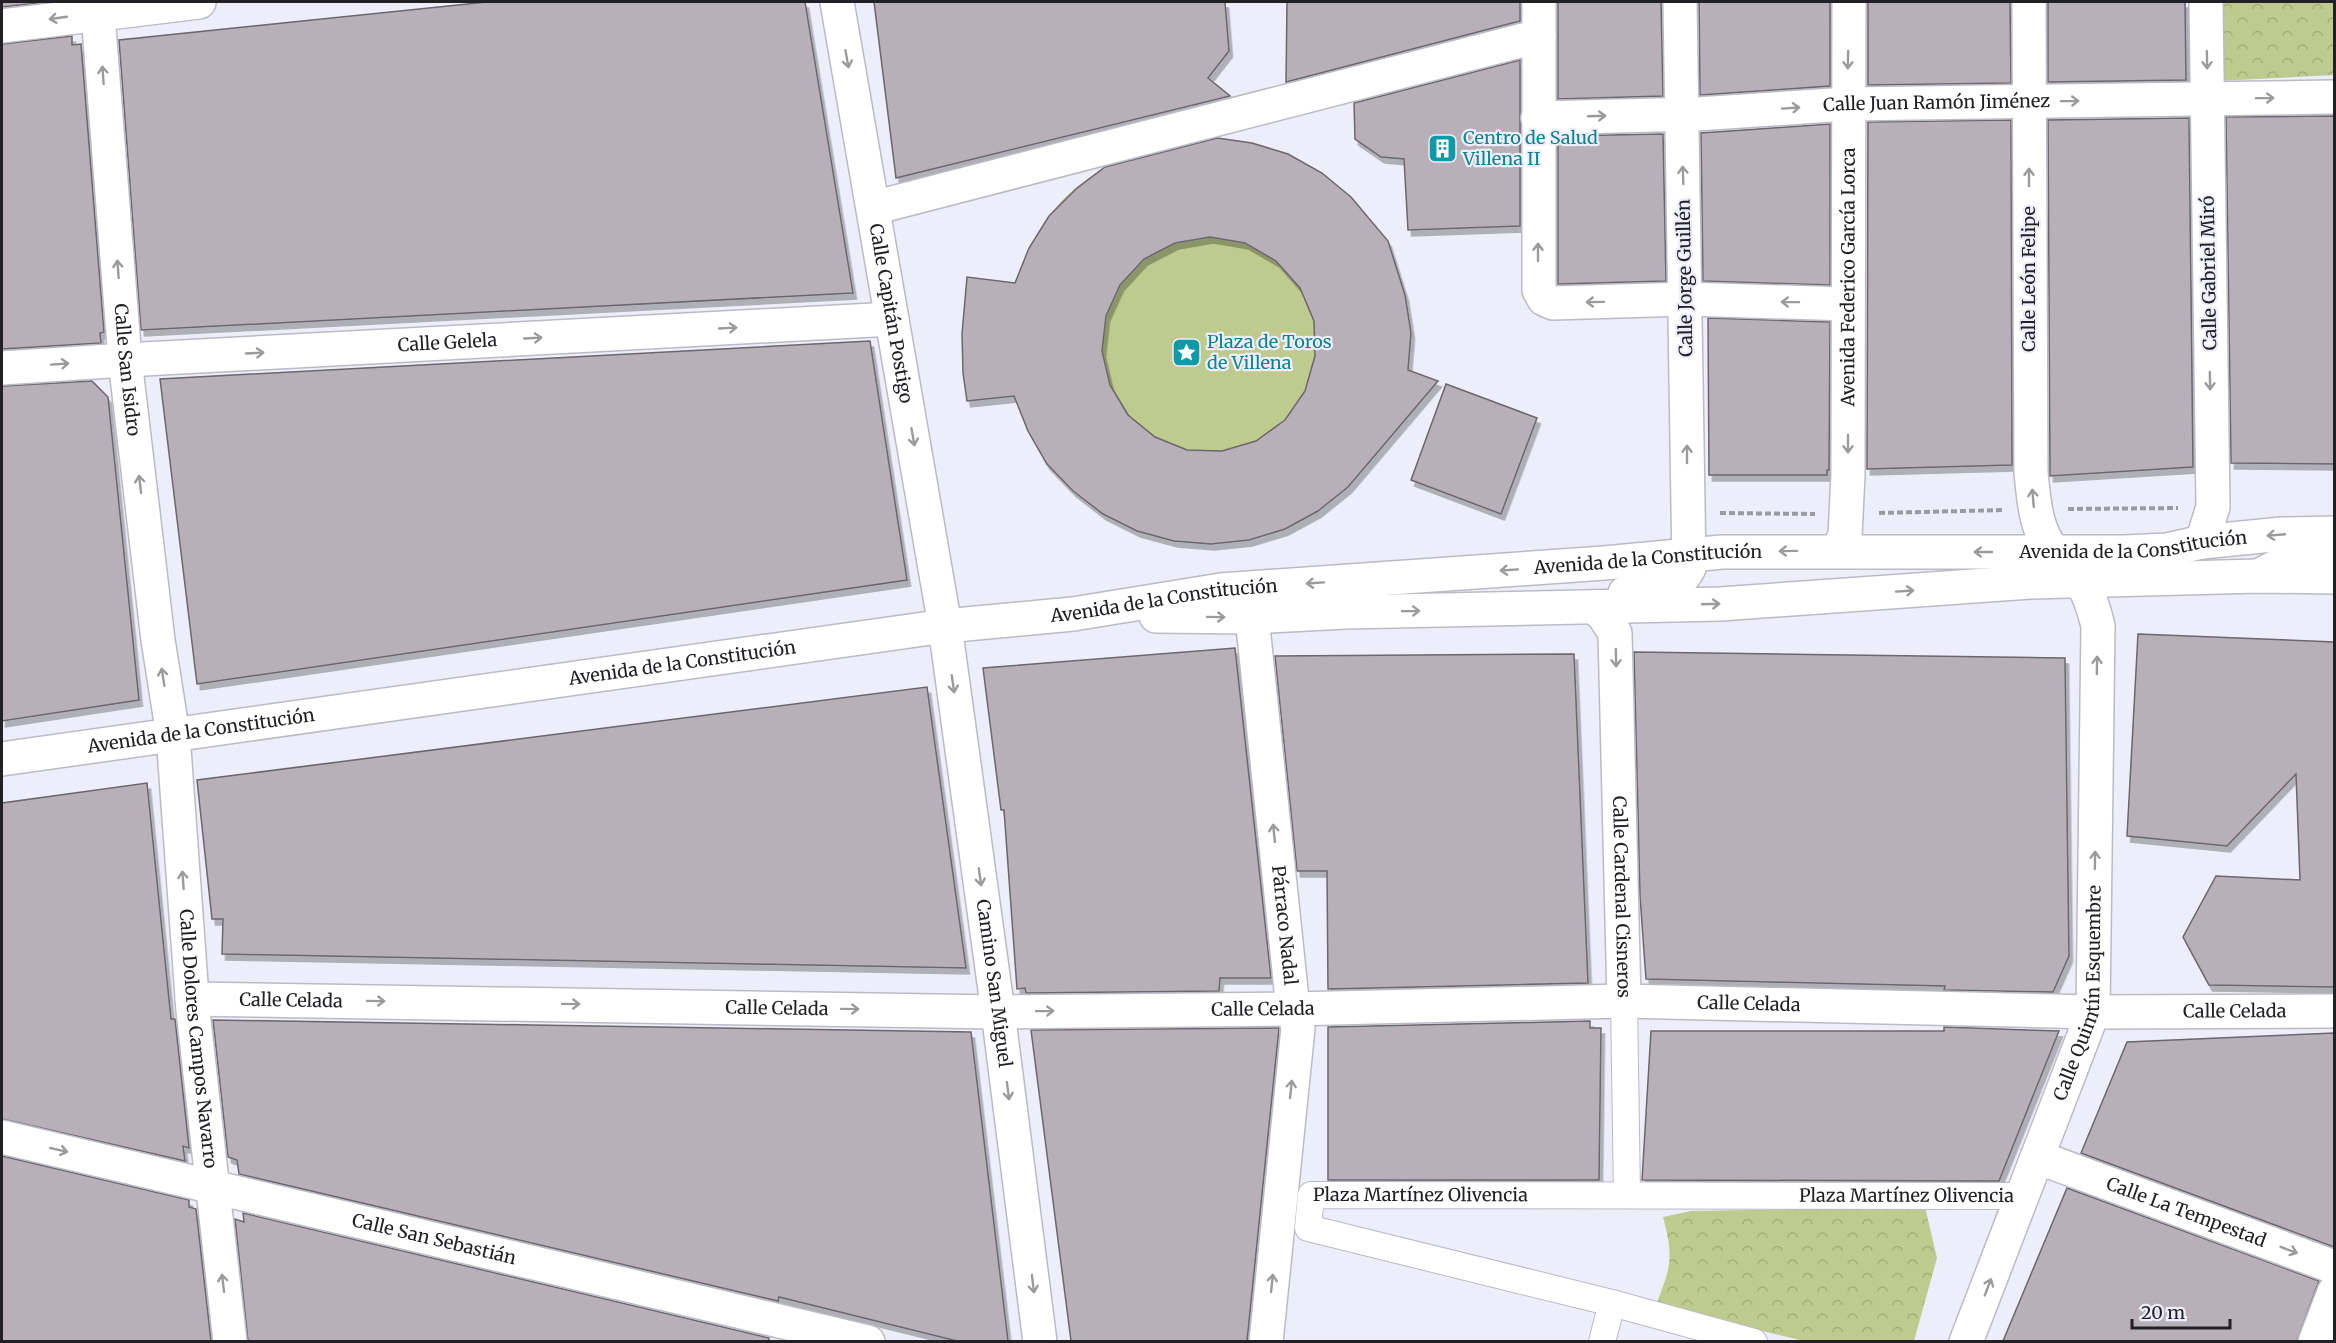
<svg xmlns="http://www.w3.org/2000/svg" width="2336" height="1343" font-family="Merriweather,serif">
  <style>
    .grass { fill: #bfcb8e }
    .park { fill: url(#park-crowns) }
    .building { fill: #b7b0b9; stroke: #6c666e; stroke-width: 1.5; fill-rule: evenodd; filter: url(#shadow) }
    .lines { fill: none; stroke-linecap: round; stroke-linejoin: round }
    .pedestrian-casing { stroke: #bbbbc6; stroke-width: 28 }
    .minor-casing { stroke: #bbbbc6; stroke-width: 36 }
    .tertiary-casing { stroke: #bbbbc6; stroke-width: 36 }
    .path { stroke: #9a9aa3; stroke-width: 4; stroke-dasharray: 6 3; stroke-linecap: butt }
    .pedestrian { stroke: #fff; stroke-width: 26 }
    .minor { stroke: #fff; stroke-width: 33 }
    .tertiary { stroke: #fff; stroke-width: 33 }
    .oneway { stroke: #9b9b9d }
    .labels { text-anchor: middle; stroke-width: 4.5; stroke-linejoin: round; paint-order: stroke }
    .street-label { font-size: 18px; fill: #212025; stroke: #eeeefa }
    .culture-label { font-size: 18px; fill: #0d838f; stroke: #eeeefa; text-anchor: start }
  </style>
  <defs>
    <pattern id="park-crowns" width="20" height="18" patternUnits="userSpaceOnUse" patternTransform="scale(1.5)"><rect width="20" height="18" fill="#bfcb8e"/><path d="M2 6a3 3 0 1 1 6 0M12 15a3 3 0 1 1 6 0" fill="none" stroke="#a4ae7a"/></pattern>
    <filter id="shadow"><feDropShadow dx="3.5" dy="6" stdDeviation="0" flood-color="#0004"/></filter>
  </defs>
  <rect width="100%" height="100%" fill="#eeeefa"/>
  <path class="grass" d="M1215 138 1252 143 1288 154 1322 173 1351 197 1394 259 1405 295 1411 333 1408 371 1392 426 1373 458 1348 487 1318 511 1285 529 1137 531 1103 514 1073 491 1047 464 1028 431 1014 396 967 401C961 359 964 319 967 277L1015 283C1026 262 1035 237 1049 217 1074 179 1133 147 1178 141 1190 139 1203 139 1215 138Z"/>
  <g class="park">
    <polygon points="2218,2 2334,2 2334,75 2218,81"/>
    <path d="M1925 1207 1937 1258 1914 1341H1804L1656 1305C1671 1266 1674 1258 1663 1217L1691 1211Z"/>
  </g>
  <g class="building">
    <polygon points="2,2 48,2 2,7"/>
    <polygon points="487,2 805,2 853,293 141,330 119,40"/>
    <polygon points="874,2 1225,2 1229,51 1208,78 1230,96 896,178"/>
    <polygon points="1287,2 1520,2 1520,21 1286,82"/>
    <polygon points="1558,2 1661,2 1663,96 1558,99"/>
    <polygon points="1699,2 1830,2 1830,86 1700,95"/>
    <polygon points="1868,2 2010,2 2011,83 1868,85"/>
    <polygon points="2048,2 2185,2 2186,80 2048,82"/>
    <polygon points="72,36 72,45 81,44 104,332 100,333 101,343 2,349 2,44"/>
    <polygon points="1520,60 1520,226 1408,230 1404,159 1381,157 1355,139 1354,103"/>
    <polygon points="2334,116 2334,464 2231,463 2226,117"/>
    <polygon points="2189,118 2193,467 2050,476 2048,120"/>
    <polygon points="2011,120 2012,465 1867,469 1868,122"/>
    <polygon points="1830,124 1830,285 1703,281 1701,133"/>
    <polygon points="1663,134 1666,281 1558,284 1558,136"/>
    <path d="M1217 138 1252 143 1288 154 1322 173 1351 197 1388 241 1405 295 1411 333 1408 370 1438 381 1348 487 1318 511 1285 529 1249 540 1211 544 1174 541 1137 531 1103 514 1073 491 1047 464 1028 431 1014 396 967 401 963 373 962 334 967 277 1015 283 1029 248 1049 216 1076 189 1105 167ZM1210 237 1245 243 1276 261 1300 288 1314 321 1315 356 1305 391 1285 420 1256 441 1222 451 1187 450 1155 437 1128 415 1110 385 1102 351 1106 316 1120 285 1144 259 1175 243Z"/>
    <polygon points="1708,318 1830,322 1829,470 1827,470 1827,475 1709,475"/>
    <polygon points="870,341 907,580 197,684 160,379"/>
    <polygon points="92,381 108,397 139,700 2,721 2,386"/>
    <polygon points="1446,384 1537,418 1501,514 1411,480"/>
    <polygon points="2138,634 2334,642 2334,987 2209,985 2183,937 2216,876 2300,880 2296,774 2227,846 2127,836"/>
    <polygon points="1235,648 1271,978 1220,978 1219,991 1026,993 1025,988 1017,989 1004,810 1001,810 983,668"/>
    <polygon points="1634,652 2065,658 2069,956 2053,992 1944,990 1945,986 1646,979 1640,896"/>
    <polygon points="1574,654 1588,983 1328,989 1327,871 1297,871 1275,656"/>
    <polygon points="927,687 966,968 222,954 223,919 212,919 197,780"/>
    <polygon points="147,783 171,1019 175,1019 189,1148 183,1146 185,1161 2,1119 2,803"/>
    <polygon points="213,1020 971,1032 1008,1341 957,1341 779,1297 778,1301 239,1174 237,1160 228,1157"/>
    <polygon points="1590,1021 1590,1028 1601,1028 1599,1180 1328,1180 1328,1027"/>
    <polygon points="1944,1027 2059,1031 1999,1181 1642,1180 1651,1031 1944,1031"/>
    <polygon points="1279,1028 1247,1341 1071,1341 1031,1030"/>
    <polygon points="2334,1033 2334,1247 2081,1153 2127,1042"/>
    <polygon points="2,1156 189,1200 189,1207 196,1209 211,1341 2,1341"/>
    <polygon points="2067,1188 2319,1281 2297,1341 2003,1341"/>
    <polygon points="243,1213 769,1338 769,1341 248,1341 235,1219 244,1222"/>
  </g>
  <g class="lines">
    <defs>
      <g id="pedestrian">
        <polyline points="1624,1001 1627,1195"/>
        <polyline points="1602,1342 1612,1303"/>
        <path id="s1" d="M1754 1342 1612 1303 1308 1228 1311 1195 2023 1196"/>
      </g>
      <g id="minor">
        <path id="s2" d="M97 2 125 360 158 640 173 735 193 1011 230 1342"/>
        <path id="s3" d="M837 2 945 626 998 1012 1040 1342"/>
        <polyline points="1539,2 1539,290 1544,299 1553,303 1686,299 1848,304"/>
        <polyline points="2,26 199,2"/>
        <path id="s4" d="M1538 118 1697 114 1848 104 2334 97"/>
        <polyline points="873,208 1539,36"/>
        <path id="s5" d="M2 368 125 360 892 319"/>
        <polyline points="2202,542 2213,507 2206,2"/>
        <path id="s6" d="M1837 551 1845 536 1848 475 1849 2"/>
        <path d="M2259 576C2287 559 2303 558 2334 557"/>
        <path d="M1625 593C1652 591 1675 595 1689 568L1680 2"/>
        <path id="s7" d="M1595 607 1604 616 1615 633 1624 1001"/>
        <path id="s8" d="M1252 617 1293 1009 1298 1028 1266 1342"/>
        <path id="s9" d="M192 999 998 1012 1293 1009 1624 1001 2093 1012 2334 1011"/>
        <path id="s10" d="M2 1137 868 1342"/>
        <path id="s11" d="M2037 1157 2334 1267"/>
        <path id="s12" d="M1966 1342 2093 1012 2098 626C2092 601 2086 585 2068 564 2064 560 2058 557 2054 552 2035 530 2034 500 2031 473L2029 2"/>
        <polyline points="2315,1342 2334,1292"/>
      </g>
      <g id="tertiary">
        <polyline points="1156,616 1252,617 1346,612 1720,604 2030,582 2259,576 2334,577"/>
        <path id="s13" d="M2 759 945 626 1073 614 1221 590 1604 563 1722 552H2125L2167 550 2202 542 2282 534 2334 533"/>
      </g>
    </defs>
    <use href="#pedestrian" class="pedestrian-casing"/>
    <use href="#minor" class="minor-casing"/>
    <use href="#tertiary" class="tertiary-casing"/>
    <g class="path">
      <polyline points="2068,509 2178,508"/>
      <polyline points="1720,513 1815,514"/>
      <polyline points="1879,513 2004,510"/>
    </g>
    <use href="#pedestrian" class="pedestrian"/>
    <use href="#minor" class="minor"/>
    <use href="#tertiary" class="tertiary"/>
  </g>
  <defs><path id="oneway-shaft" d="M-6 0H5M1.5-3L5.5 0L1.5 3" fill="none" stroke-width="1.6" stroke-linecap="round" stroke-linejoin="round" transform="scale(1.5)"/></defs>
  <g class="oneway">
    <use href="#oneway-shaft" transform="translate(58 18) rotate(172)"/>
    <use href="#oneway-shaft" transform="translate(847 59) rotate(80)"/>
    <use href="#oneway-shaft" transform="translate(1848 60) rotate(91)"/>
    <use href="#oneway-shaft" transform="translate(2207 60) rotate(89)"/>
    <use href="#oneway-shaft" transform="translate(103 75) rotate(-94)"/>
    <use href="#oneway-shaft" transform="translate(2265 98) rotate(-1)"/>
    <use href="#oneway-shaft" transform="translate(2070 101) rotate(-1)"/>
    <use href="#oneway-shaft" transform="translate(1791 108) rotate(-4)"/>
    <use href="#oneway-shaft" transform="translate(1597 116) rotate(-2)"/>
    <use href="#oneway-shaft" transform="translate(1683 175) rotate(-92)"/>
    <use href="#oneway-shaft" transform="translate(2029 177) rotate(-90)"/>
    <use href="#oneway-shaft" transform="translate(1538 252) rotate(-90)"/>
    <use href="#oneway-shaft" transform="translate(118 269) rotate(-94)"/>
    <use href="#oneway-shaft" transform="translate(1595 302) rotate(179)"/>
    <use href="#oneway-shaft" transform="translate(1790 302) rotate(-179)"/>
    <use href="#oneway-shaft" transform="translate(728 328) rotate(-3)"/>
    <use href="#oneway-shaft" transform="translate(533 338) rotate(-3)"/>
    <use href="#oneway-shaft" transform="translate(255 353) rotate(-3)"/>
    <use href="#oneway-shaft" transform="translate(60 364) rotate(-4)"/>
    <use href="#oneway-shaft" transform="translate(2210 381) rotate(89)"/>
    <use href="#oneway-shaft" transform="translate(913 437) rotate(80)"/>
    <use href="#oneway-shaft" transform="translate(1848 444) rotate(90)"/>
    <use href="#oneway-shaft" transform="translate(1687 454) rotate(-90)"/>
    <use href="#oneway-shaft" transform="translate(140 484) rotate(-97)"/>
    <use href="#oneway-shaft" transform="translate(2033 498) rotate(-95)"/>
    <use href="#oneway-shaft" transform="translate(2276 535) rotate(175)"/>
    <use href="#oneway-shaft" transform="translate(1788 551) rotate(179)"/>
    <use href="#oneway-shaft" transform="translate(1983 552) rotate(-180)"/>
    <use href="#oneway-shaft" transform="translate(1509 570) rotate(176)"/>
    <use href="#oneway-shaft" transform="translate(1315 583) rotate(176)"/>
    <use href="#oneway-shaft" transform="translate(1905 591) rotate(-4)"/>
    <use href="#oneway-shaft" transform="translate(1711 604) rotate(-2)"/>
    <use href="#oneway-shaft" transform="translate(1411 611) rotate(-1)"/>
    <use href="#oneway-shaft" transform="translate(1216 617) rotate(1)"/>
    <use href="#oneway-shaft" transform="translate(1616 658) rotate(89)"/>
    <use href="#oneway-shaft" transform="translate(2097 665) rotate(-89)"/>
    <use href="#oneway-shaft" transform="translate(163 677) rotate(-99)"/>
    <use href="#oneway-shaft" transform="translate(953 684) rotate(82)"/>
    <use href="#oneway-shaft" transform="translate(1274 833) rotate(-96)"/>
    <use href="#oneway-shaft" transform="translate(2095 860) rotate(-89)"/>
    <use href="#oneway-shaft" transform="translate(980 877) rotate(82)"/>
    <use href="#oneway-shaft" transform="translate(183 880) rotate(-94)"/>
    <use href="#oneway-shaft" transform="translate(376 1001) rotate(1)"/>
    <use href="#oneway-shaft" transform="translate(571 1004) rotate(1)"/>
    <use href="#oneway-shaft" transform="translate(850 1009) rotate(1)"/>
    <use href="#oneway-shaft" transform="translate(1045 1011) rotate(-1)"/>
    <use href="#oneway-shaft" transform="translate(1291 1089) rotate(-84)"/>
    <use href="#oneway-shaft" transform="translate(1008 1091) rotate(83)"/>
    <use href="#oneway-shaft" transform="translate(59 1150) rotate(13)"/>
    <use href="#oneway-shaft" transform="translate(2289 1250) rotate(20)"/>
    <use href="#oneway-shaft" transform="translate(223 1283) rotate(-97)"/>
    <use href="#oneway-shaft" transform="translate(1272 1283) rotate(-84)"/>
    <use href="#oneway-shaft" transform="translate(1033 1284) rotate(83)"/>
    <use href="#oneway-shaft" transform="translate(1988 1287) rotate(-69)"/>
  </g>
  <defs>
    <symbol id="building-square" viewBox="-11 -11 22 22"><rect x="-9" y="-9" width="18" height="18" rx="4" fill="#0f9aa8" stroke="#eeeefa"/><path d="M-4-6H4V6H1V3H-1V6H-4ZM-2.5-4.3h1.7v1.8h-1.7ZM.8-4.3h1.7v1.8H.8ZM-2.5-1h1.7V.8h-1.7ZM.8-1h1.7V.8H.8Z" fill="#fff"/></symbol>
    <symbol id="sight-square" viewBox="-11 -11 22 22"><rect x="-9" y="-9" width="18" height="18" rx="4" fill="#0f9aa8" stroke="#eeeefa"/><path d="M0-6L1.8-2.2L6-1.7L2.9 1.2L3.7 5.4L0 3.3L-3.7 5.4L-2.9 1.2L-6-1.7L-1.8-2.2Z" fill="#fff"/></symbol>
  </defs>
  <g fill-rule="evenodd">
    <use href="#building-square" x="1426" y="132" width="33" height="33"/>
    <use href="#sight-square" x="1170" y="336" width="33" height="33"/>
  </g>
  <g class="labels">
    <g class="street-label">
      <text dy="6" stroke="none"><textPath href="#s4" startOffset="399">Calle Juan Ramón Jiménez</textPath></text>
      <text transform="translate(2209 273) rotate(-91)" y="6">Calle Gabriel Miró</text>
      <text dy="6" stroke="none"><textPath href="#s6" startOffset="276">Avenida Federico García Lorca</textPath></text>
      <text transform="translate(1685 278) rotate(-91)" y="6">Calle Jorge Guillén</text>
      <text transform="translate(2029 279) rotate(-90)" y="6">Calle León Felipe</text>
      <text dy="6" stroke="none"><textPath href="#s3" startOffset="316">Calle Capitán Postigo</textPath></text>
      <text dy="6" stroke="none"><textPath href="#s5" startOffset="446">Calle Gelela</textPath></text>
      <text dy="6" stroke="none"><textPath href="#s2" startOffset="369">Calle San Isidro</textPath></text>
      <text dy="6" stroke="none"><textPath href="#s13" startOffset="2145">Avenida de la Constitución</textPath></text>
      <text dy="6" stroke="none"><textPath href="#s13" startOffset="1659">Avenida de la Constitución</textPath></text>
      <text dy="6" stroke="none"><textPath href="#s13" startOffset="1173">Avenida de la Constitución</textPath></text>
      <text dy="6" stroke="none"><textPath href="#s13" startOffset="687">Avenida de la Constitución</textPath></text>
      <text dy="6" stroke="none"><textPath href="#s13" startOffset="201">Avenida de la Constitución</textPath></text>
      <text dy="6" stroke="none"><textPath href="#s7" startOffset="297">Calle Cardenal Cisneros</textPath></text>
      <text dy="6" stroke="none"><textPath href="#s8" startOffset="310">Párraco Nadal</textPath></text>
      <text dy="6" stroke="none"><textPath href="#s3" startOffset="994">Camino San Miguel</textPath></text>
      <text dy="6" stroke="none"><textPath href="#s12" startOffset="370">Calle Quimtín Esquembre</textPath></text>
      <text dy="6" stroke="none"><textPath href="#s9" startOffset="99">Calle Celada</textPath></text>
      <text dy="6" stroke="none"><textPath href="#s9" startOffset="1557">Calle Celada</textPath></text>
      <text dy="6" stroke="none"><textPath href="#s9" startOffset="585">Calle Celada</textPath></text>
      <text dy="6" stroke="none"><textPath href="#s9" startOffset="1071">Calle Celada</textPath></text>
      <text dy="6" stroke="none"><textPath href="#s9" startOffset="2043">Calle Celada</textPath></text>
      <text dy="6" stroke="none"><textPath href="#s2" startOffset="1042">Calle Dolores Campos Navarro</textPath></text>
      <text dy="6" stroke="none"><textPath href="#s1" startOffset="1089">Plaza Martínez Olivencia</textPath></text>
      <text dy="6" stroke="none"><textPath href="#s1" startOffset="603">Plaza Martínez Olivencia</textPath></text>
      <text dy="6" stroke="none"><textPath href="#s11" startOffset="159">Calle La Tempestad</textPath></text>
      <text dy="6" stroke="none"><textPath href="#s10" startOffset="444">Calle San Sebastián</textPath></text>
    </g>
    <g class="culture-label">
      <text x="1463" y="144">Centro de Salud<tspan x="1463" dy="21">Villena II</tspan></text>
      <text x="1207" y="348">Plaza de Toros<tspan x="1207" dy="21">de Villena</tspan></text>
    </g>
  </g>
  <rect width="2336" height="1343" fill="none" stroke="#212025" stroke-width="6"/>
  <path d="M2132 1319v9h98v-9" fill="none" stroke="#212025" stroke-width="3"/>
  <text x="2141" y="1319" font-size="18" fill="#212025" stroke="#eeeefa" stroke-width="4.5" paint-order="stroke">20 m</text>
</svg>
